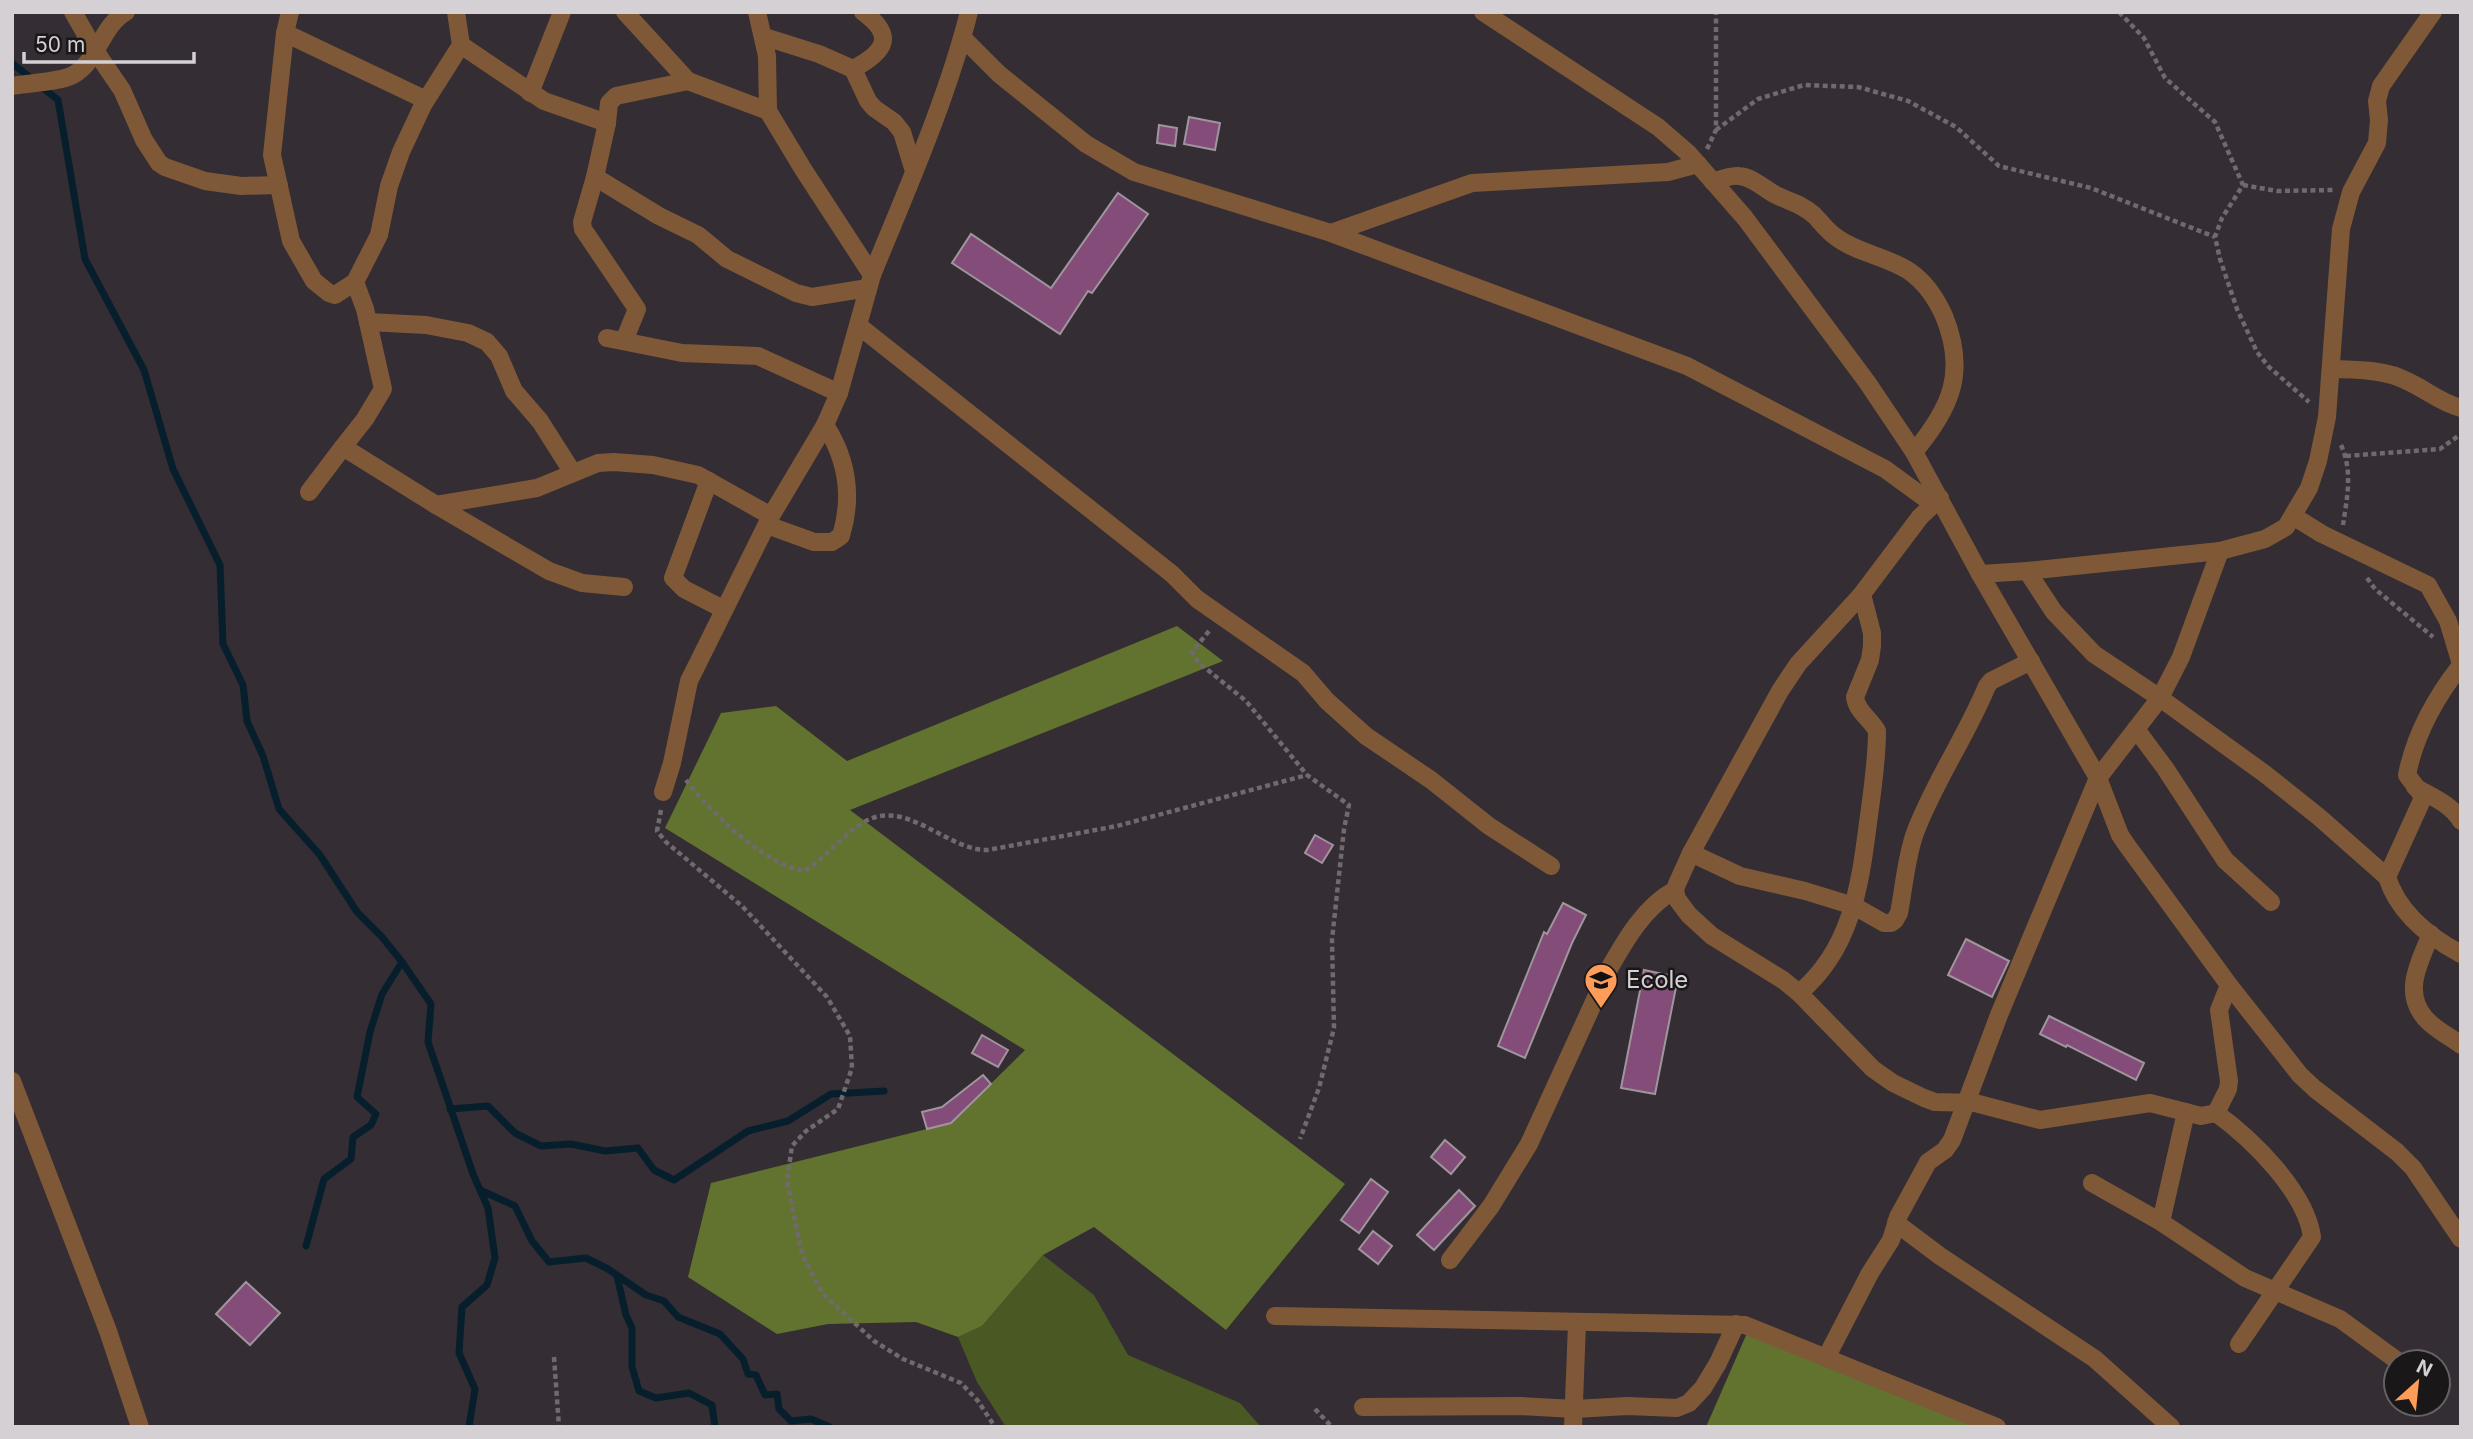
<svg xmlns="http://www.w3.org/2000/svg" width="2473" height="1439" font-family="Inter,sans-serif">
  <style>
    .green { fill: #4a5824 }
    .forest { fill: #61732e }
    .lines { fill: none; stroke-linecap: round; stroke-linejoin: round }
    .stream { stroke: #071f2c; stroke-width: 7 }
    .building { fill: #844c78; stroke: #9f969d; stroke-width: 2 }
    .path { stroke: #706a6f; stroke-width: 4.5; stroke-dasharray: 5 3.5; stroke-linecap: butt }
    .minor { stroke: #7f5937; stroke-width: 18 }
    .labels { text-anchor: middle; stroke-width: 5; stroke-linejoin: round; paint-order: stroke }
    .poi-label { font-size: 24px; fill: #d4d0d4; stroke: #1a1719; text-anchor: start }
  </style>
  <rect width="100%" height="100%" fill="#342d33"/>
  <polygon class="green" points="1043,1255 1094,1295 1128,1355 1240,1403 1261,1427 1006,1427 977,1382 958,1337 982,1326"/>
  <g class="forest">
    <polygon points="1177,626 1223,661 850,810 1345,1184 1226,1330 1094,1227 1043,1255 982,1326 958,1337 916,1322 828,1324 777,1334 688,1277 711,1183 951,1123 1025,1050 665,828 721,713 776,706 847,761"/>
    <polygon points="1747,1333 1981,1427 1706,1427"/>
  </g>
  <g class="lines">
    <g class="stream">
      <polyline points="12,63 58,100 85,259 144,370 173,469 220,565 223,644 243,685 247,721 263,756 279,809 320,855 357,912 382,937 402,962 431,1004 428,1042 473,1174 488,1208 495,1258 487,1285 462,1307 459,1353 475,1389 469,1427"/>
      <polyline points="450,1109 488,1106 515,1133 541,1146 571,1144 605,1151 638,1148 654,1170 674,1180 748,1131 788,1121 831,1094 884,1091"/>
      <polyline points="480,1190 515,1206 532,1241 549,1262 586,1258 608,1269 646,1295 664,1301 678,1317 720,1334 743,1359 748,1374 756,1375 765,1395 777,1394 779,1409 791,1421 811,1419 830,1427"/>
      <polyline points="306,1246 324,1179 351,1159 353,1137 371,1125 376,1114 357,1097 370,1032 382,994 402,962"/>
      <polyline points="617,1276 626,1315 632,1328 632,1367 639,1391 656,1398 689,1393 712,1405 715,1427"/>
    </g>
  </g>
  <g class="building">
    <polygon points="1189,117 1220,123 1215,150 1184,144"/>
    <polygon points="1159,125 1177,128 1175,146 1157,143"/>
    <polygon points="1118,193 1148,214 1092,293 1088,291 1060,334 952,263 971,234 1051,288"/>
    <polygon points="1315,835 1333,845 1322,863 1305,853"/>
    <polygon points="1563,903 1586,915 1572,943 1525,1058 1498,1046 1544,932 1547,934"/>
    <polygon points="1966,939 2009,961 1992,997 1948,975"/>
    <polygon points="1644,970 1678,977 1655,1094 1621,1088"/>
    <polygon points="2049,1016 2144,1063 2136,1080 2067,1045 2066,1047 2040,1034"/>
    <polygon points="982,1035 1008,1050 998,1067 972,1053"/>
    <polygon points="983,1075 991,1084 951,1123 927,1129 922,1112 942,1107"/>
    <polygon points="1445,1140 1465,1157 1451,1174 1431,1157"/>
    <polygon points="1371,1179 1388,1192 1359,1233 1341,1220"/>
    <polygon points="1459,1190 1475,1206 1434,1250 1417,1235"/>
    <polygon points="1373,1231 1392,1246 1378,1264 1359,1249"/>
    <polygon points="246,1282 280,1313 250,1345 216,1314"/>
  </g>
  <g class="lines">
    <g class="path">
      <polyline points="2119,12 2144,38 2165,78 2215,122 2243,185 2222,218 2215,237 2220,259 2237,309 2257,352 2269,367 2309,402"/>
      <polyline points="1716,130 1758,99 1804,85 1858,87 1908,101 1956,127 1999,166 2091,188 2215,237"/>
      <polyline points="1707,149 1716,130 1716,12"/>
      <polyline points="2243,185 2277,191 2333,190"/>
      <path d="M2341 445C2353 471 2347 498 2343 525"/>
      <polyline points="2346,456 2440,449 2461,434"/>
      <polyline points="2367,578 2375,589 2433,637"/>
      <polyline points="1209,631 1192,652 1198,662 1246,701 1307,775 1349,805 1344,829 1332,940 1334,1028 1319,1088 1300,1139"/>
      <path d="M686 780C709 811 766 866 805 871 827 856 843 835 864 822 906 797 947 851 988 850L1117 826 1307 775"/>
      <polyline points="661,810 657,831 666,842 742,906 827,997 850,1036 852,1068 838,1109 806,1131 792,1146 787,1181 802,1254 822,1293 874,1341 903,1359 961,1383 978,1401 995,1427"/>
      <polyline points="554,1357 559,1427"/>
      <polyline points="1315,1409 1332,1427"/>
    </g>
    <g class="minor">
      <polyline points="73,12 96,52 122,90 144,140 159,163 165,167 205,181 241,186 279,185"/>
      <polyline points="290,12 285,33 272,155 291,241 314,281 329,293 335,295 355,282 379,235 389,186 401,152 423,105 461,45 456,12"/>
      <polyline points="625,12 688,81"/>
      <polyline points="757,12 767,56 768,111"/>
      <polyline points="1483,12 1658,127 1688,153 1745,218 1867,382 1914,452 1980,574 2098,778 2120,835 2126,844 2229,985 2300,1075 2315,1089 2397,1152 2413,1168 2461,1239"/>
      <polyline points="285,33 426,100"/>
      <polyline points="765,37 819,54 853,69 868,101 874,108 894,122 902,132 914,171"/>
      <polyline points="963,38 999,74 1086,144 1134,172 1331,233 1687,366 1885,469 1933,504"/>
      <polyline points="461,45 544,101 607,123 609,103 616,96 688,81 768,111 803,169 872,275 839,393 825,425 771,516 689,681 672,763 663,792"/>
      <path d="M853 69C885 52 896 36 863 12"/>
      <path d="M12 86C28 83 60 82 73 75 99 60 101 26 126 12"/>
      <polyline points="530,93 562,12"/>
      <polyline points="607,123 595,177 659,216 698,235 727,259 796,293 812,297 868,288"/>
      <polyline points="595,177 582,222 583,229 637,309 624,341"/>
      <path d="M1713 182C1721 179 1731 175 1739 176 1753 177 1764 189 1776 195 1790 202 1802 204 1814 215 1821 222 1827 231 1836 237 1857 253 1886 256 1909 271 1925 282 1936 298 1944 316 1967 372 1951 408 1914 452"/>
      <polyline points="1331,233 1472,183 1668,172 1698,164"/>
      <path d="M872 275C907 189 946 102 969 12"/>
      <polyline points="368,322 426,325 468,333 487,342 499,356 514,391 540,421 573,473"/>
      <polyline points="859,326 1172,574 1197,599 1303,673 1327,701 1366,736 1431,780 1489,826 1551,866"/>
      <polyline points="607,338 682,353 758,356 839,393"/>
      <path d="M2331 369C2356 370 2384 369 2407 381 2425 389 2441 403 2461 408"/>
      <polyline points="343,447 365,419 383,389 365,309 355,282"/>
      <polyline points="709,481 673,578 684,589 723,609"/>
      <polyline points="309,492 343,447 436,505 537,488 598,463 614,462 653,465 698,475 771,516"/>
      <path d="M1940 498 1920 517 1862 594 1798 664 1780 691 1691 853 1677 884 1675 890 1677 899 1689 915 1712 936 1783 980 1799 993 1873 1069 1893 1083 1924 1098 1935 1102 1975 1103 2040 1120 2150 1103 2201 1116 2216 1113C2252 1139 2306 1192 2312 1237L2239 1344"/>
      <polyline points="436,505 549,571 582,583 624,587"/>
      <polyline points="2293,516 2322,534 2428,585 2448,621 2461,664"/>
      <path d="M767 525 814 542H832L841 536C853 496 847 459 825 425"/>
      <polyline points="2027,571 2054,612 2094,654 2160,698 2265,774 2319,817 2387,877"/>
      <polyline points="1980,574 2027,571 2220,551 2265,539 2286,527 2309,488 2318,461 2327,417 2341,229 2351,192 2377,143 2379,120 2377,101 2381,86 2433,12"/>
      <path d="M2461 665C2436 697 2415 734 2407 775L2422 795V800L2387 877C2398 912 2429 937 2461 954"/>
      <polyline points="2136,729 2165,768 2225,860 2271,902"/>
      <path d="M2415 787C2432 797 2451 804 2461 821"/>
      <path d="M1691 853 1740 876 1805 891 1854 906 1884 923H1891L1895 920 1899 913C1904 887 1906 858 1915 833 1934 782 1966 737 1987 686L1991 681 2031 661"/>
      <path d="M2431 934C2420 961 2402 992 2425 1018 2434 1029 2449 1036 2461 1045"/>
      <path d="M1799 993C1851 950 1860 886 1868 823 1872 793 1877 762 1877 731 1870 718 1857 712 1855 697L1870 660 1872 646V633L1862 594"/>
      <polyline points="12,1081 108,1331 140,1427"/>
      <polyline points="2216,1113 2228,1089 2229,1081 2219,1010 2229,985"/>
      <polyline points="2092,1183 2161,1222 2245,1278 2340,1319 2399,1362"/>
      <polyline points="2161,1222 2186,1112"/>
      <polyline points="1896,1223 1940,1256 2095,1359 2171,1427"/>
      <path d="M1450 1260 1491 1206 1529 1144 1609 969C1626 939 1645 906 1675 890"/>
      <polyline points="1275,1316 1745,1325 1997,1427"/>
      <polyline points="1826,1358 1870,1273 1891,1240 1898,1217 1928,1162 1945,1150 1952,1140 1999,1015 2098,778 2160,698 2181,657 2220,551"/>
      <polyline points="1363,1407 1521,1406 1575,1409 1627,1406 1677,1408 1689,1403 1703,1388 1718,1363 1736,1324"/>
      <polyline points="1573,1427 1577,1324"/>
    </g>
  </g>
  <defs>
    <symbol id="school-pin" viewBox="-11 -11 22 30"><path d="M0 17L-7.5 6A9.5 9.5 0 1 1 7.5 6Z" fill="#fe9c58" stroke="#1a1719"/><path d="M0-5L7-2L0 1L-7-2ZM-4 1L0 2.5L4 1V4Q0 6-4 4Z" fill="#111"/></symbol>
  </defs>
  <g fill-rule="evenodd">
    <use href="#school-pin" x="1582" y="961" width="38" height="52"/>
  </g>
  <g class="labels">
    <g class="poi-label">
      <text x="1626" y="988">Ecole</text>
    </g>
  </g>
  <rect width="2473" height="1439" fill="none" stroke="#d4d0d4" stroke-width="28"/>
  <g transform="translate(2417 1383) rotate(27)"><circle r="33" fill="#1a1719" stroke="#646164" stroke-width="2"/>
  <path d="M0-5L12 26L0 18L-12 26Z" fill="#fe9c58"/>
  <text y="-10" font-size="19" font-weight="bold" text-anchor="middle" fill="#d4d0d4">N</text>
  </g>
  <path d="M24 52v10h170v-10" fill="none" stroke="#d4d0d4" stroke-width="3.5"/>
  <text x="35" y="52" font-size="21" fill="#d4d0d4" stroke="#1a1719" stroke-width="5" paint-order="stroke">50 m</text>
</svg>
